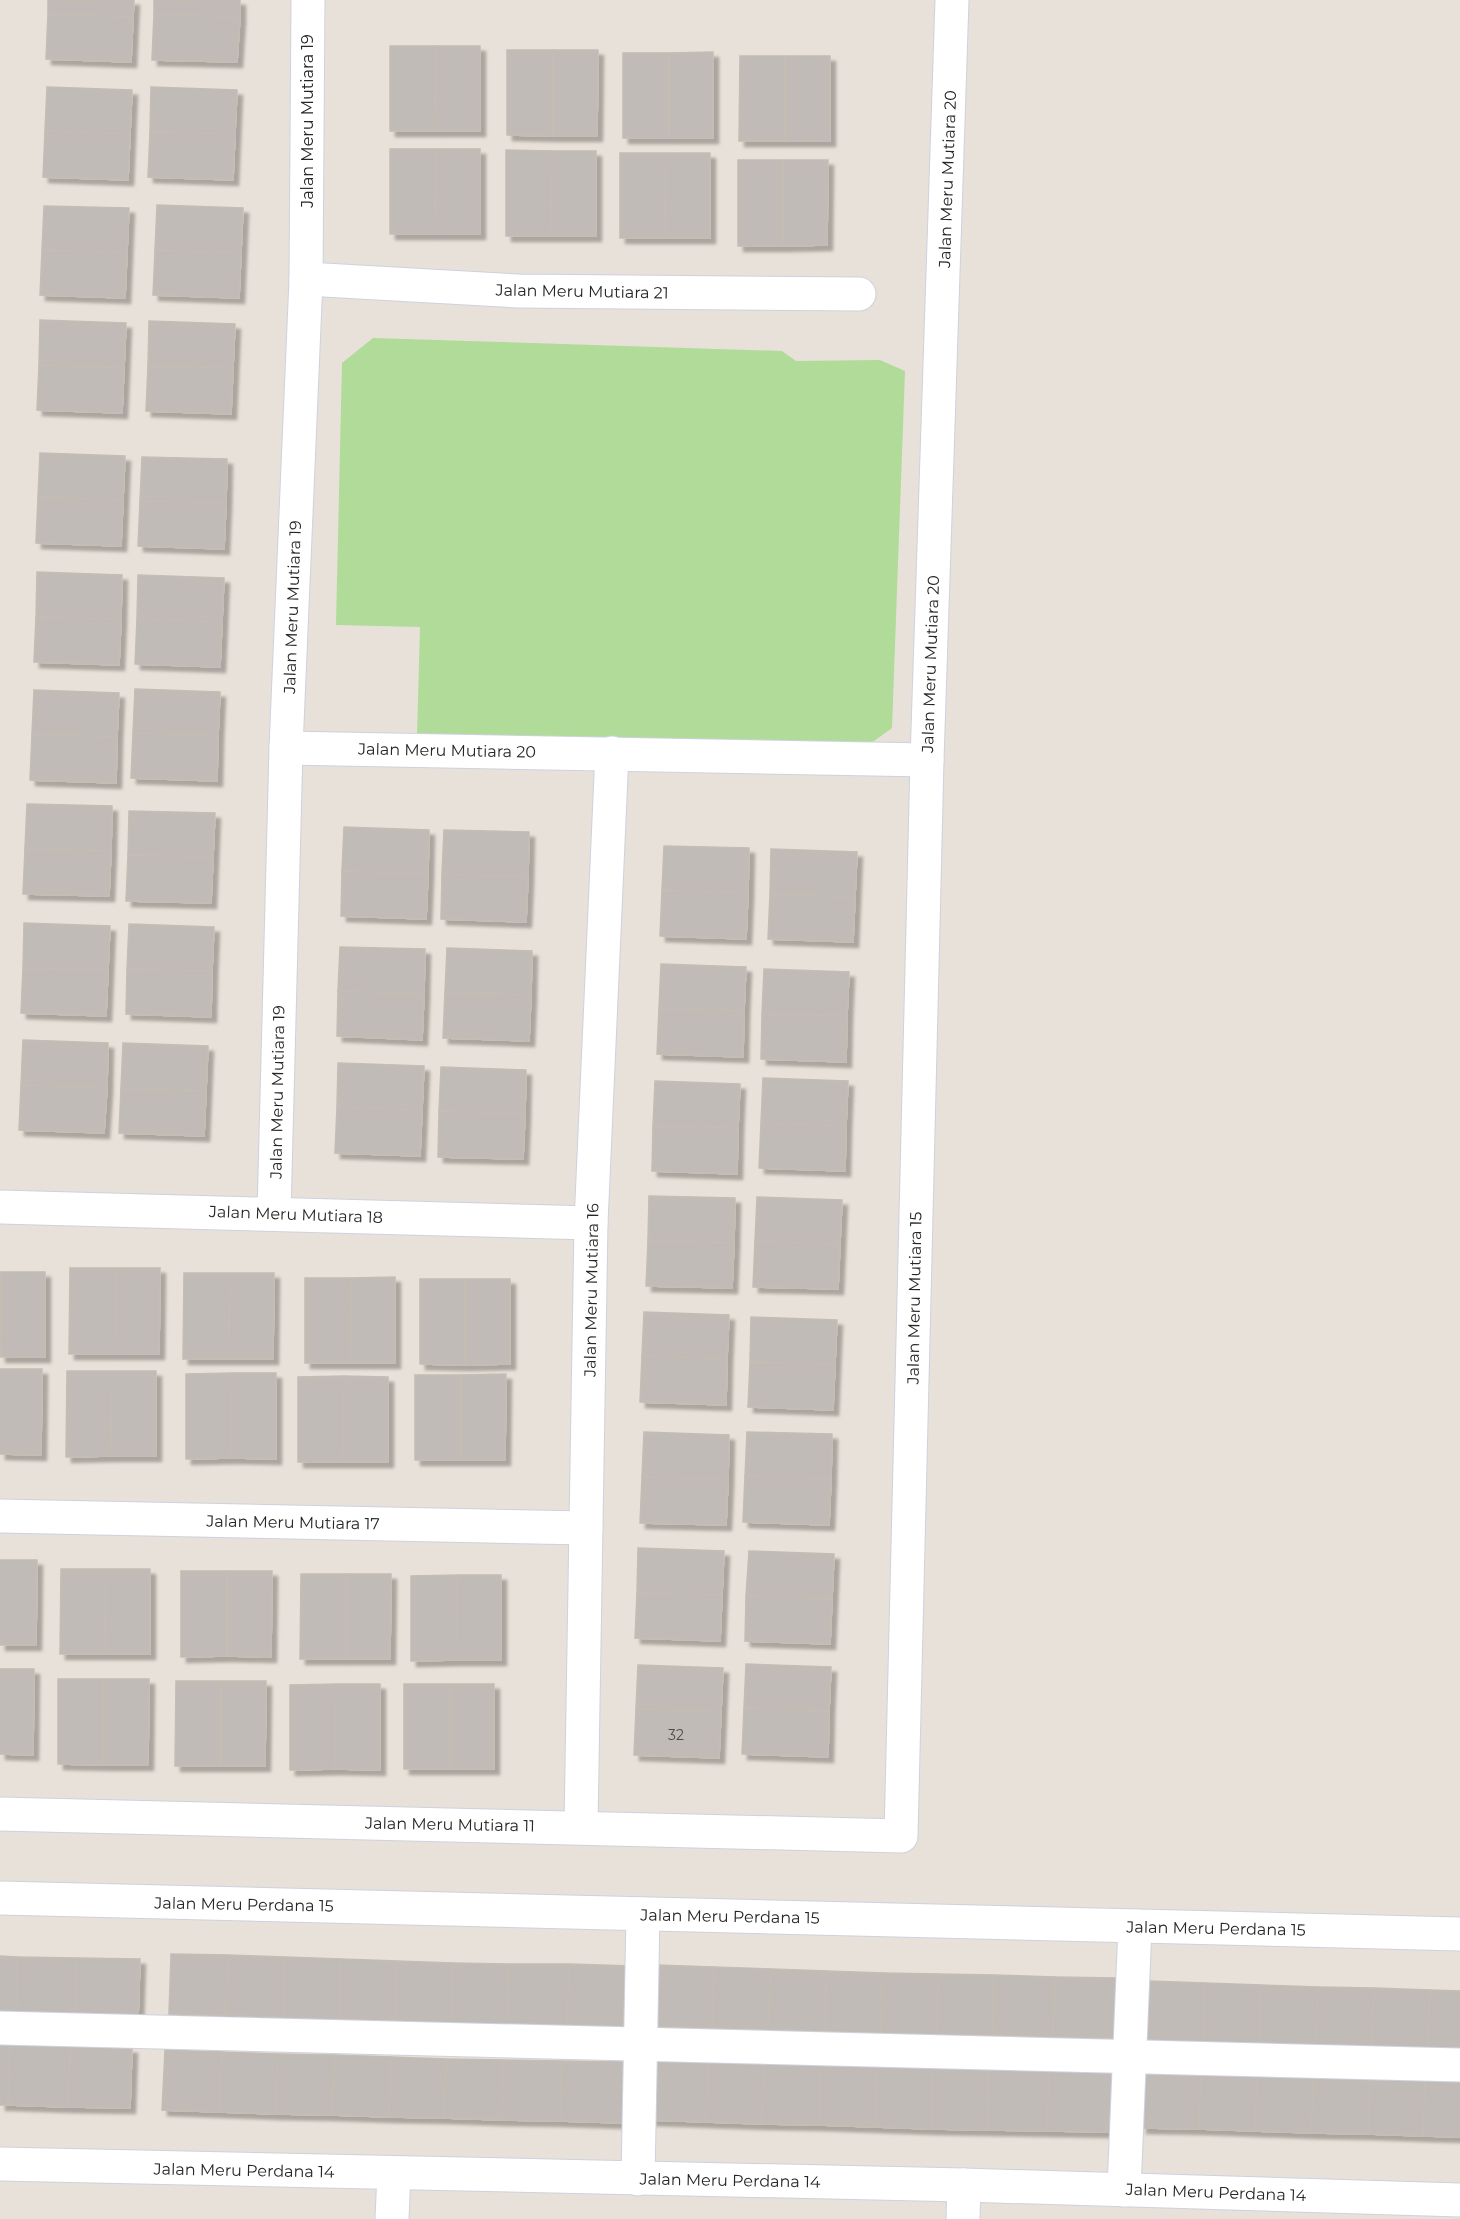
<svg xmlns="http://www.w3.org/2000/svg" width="1460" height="2219" font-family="Montserrat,sans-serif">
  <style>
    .green { fill: #b0db99 }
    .building { fill: #c0bbb6; stroke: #c3bdb3; stroke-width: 1.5; filter: url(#shadow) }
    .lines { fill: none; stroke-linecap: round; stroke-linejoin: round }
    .minor-casing { stroke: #ced1df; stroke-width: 35 }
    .minor { stroke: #fff; stroke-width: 33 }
    .labels { text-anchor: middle; stroke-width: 4.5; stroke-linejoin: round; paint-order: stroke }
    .number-label { font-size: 14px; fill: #4c4b4a }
    .street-label { font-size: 16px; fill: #262626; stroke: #fff }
  </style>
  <defs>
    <filter id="shadow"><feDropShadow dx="5.5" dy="5.5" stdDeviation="1.5" flood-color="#0004"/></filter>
  </defs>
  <rect width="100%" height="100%" fill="#e8e1d9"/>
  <polygon class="green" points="373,338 782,351 796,361 880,360 905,371 892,728 870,744 417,736 420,627 336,625 342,363"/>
  <g class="building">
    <polygon points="48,0 134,0 133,17 48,14"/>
    <polygon points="154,0 240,0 240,17 154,14"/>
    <polygon points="48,14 133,17 131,62 46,59"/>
    <polygon points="154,14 240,17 237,62 152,60"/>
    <polygon points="390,46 436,46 435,131 390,131"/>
    <polygon points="436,46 480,46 480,131 435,131"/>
    <polygon points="507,50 553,50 553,136 507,135"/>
    <polygon points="553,50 598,50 597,136 553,136"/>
    <polygon points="713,52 713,138 669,138 669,53"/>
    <rect x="623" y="53" width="46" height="85"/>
    <polygon points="740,56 785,56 785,141 739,141"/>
    <rect x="785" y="56" width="45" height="85"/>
    <polygon points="47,87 132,90 130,134 45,131"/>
    <polygon points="151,87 237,90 235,134 150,132"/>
    <polygon points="45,131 130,134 128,180 43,177"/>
    <polygon points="150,132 235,134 233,180 148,177"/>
    <polygon points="390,149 436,149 435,234 390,234"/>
    <polygon points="436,149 480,149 480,234 435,234"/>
    <polygon points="506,150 552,151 551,236 506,236"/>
    <polygon points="552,151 596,151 596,236 551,236"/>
    <polygon points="620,153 666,153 665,238 620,238"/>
    <polygon points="666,153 710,153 710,238 665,238"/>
    <rect x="738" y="160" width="45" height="86"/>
    <polygon points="783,160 828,160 827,245 783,246"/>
    <polygon points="157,205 243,208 241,253 155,250"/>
    <polygon points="44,206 129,208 127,252 42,250"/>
    <polygon points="42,250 127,252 125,298 40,295"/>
    <polygon points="155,250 241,253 239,298 153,295"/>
    <polygon points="40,320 126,323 124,368 39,365"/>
    <polygon points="149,321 235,324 233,368 148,366"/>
    <polygon points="39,365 124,368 122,413 37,410"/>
    <polygon points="148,366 233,368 231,414 146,411"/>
    <polygon points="40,453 125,456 123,500 38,497"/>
    <polygon points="142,457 227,459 226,503 140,501"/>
    <polygon points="38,497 123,500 121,546 36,543"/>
    <polygon points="140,501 226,503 224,549 138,546"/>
    <polygon points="37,572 122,575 121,619 36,617"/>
    <polygon points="138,575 224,578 222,622 137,619"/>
    <polygon points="36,617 121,619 119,665 34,662"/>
    <polygon points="137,619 222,622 220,667 135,664"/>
    <polygon points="135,689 220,692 218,736 133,733"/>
    <polygon points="34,690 119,693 117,737 32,734"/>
    <polygon points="133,733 218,736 217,781 131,778"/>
    <polygon points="32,734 117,737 116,783 30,780"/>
    <polygon points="27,804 112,806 111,851 25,848"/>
    <polygon points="129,811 215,813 213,857 128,855"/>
    <polygon points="344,827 429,830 428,874 342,871"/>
    <polygon points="444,830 529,832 528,877 442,874"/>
    <polygon points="664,846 749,848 748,893 662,890"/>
    <polygon points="25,848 111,851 109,896 23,894"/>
    <polygon points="771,849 857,852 855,897 770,894"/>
    <polygon points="128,855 213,857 211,903 126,901"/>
    <polygon points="342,871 428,874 426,919 341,916"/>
    <polygon points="442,874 528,877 526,922 441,919"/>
    <polygon points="662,890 748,893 746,939 660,936"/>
    <polygon points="770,894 855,897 853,942 768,939"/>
    <polygon points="24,923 110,926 108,970 23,968"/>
    <polygon points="129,924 214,927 212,971 127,969"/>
    <polygon points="340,947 425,949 424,994 338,991"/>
    <polygon points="447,948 532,951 531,995 445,992"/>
    <polygon points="661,964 746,967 744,1011 659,1008"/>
    <polygon points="23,968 108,970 106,1016 21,1013"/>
    <polygon points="127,969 212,971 211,1017 126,1014"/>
    <polygon points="764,969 849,972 847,1016 762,1014"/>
    <polygon points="338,991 424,994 422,1040 337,1036"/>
    <polygon points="445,992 531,995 529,1041 443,1038"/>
    <polygon points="659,1008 744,1011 743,1057 657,1054"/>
    <polygon points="762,1014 847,1016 846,1062 761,1059"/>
    <polygon points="23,1040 108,1043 107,1088 21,1085"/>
    <polygon points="123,1043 208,1046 206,1091 121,1088"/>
    <polygon points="338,1063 424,1066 422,1110 337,1107"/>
    <polygon points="441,1067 526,1070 525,1114 439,1111"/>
    <polygon points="763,1078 848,1081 846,1126 761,1123"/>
    <polygon points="655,1081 740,1084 738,1128 653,1126"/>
    <polygon points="21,1085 107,1088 104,1133 19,1130"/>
    <polygon points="121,1088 206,1091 204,1136 119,1133"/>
    <polygon points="337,1107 422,1110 420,1156 335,1153"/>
    <polygon points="439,1111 525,1114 523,1159 438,1157"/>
    <polygon points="761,1123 846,1126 845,1171 759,1168"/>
    <polygon points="653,1126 738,1128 737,1174 652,1171"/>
    <polygon points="649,1196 735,1198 734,1243 648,1240"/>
    <polygon points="757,1197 842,1200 840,1244 755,1241"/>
    <polygon points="648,1240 734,1243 732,1288 646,1286"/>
    <polygon points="755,1241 840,1244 838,1289 753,1287"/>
    <polygon points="70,1268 116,1268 115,1354 69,1354"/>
    <polygon points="116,1268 160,1268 159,1354 115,1354"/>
    <polygon points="0,1272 1,1272 0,1357"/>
    <rect x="1" y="1272" width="44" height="85"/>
    <polygon points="184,1273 230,1273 229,1359 183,1359"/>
    <polygon points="230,1273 274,1273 273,1359 229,1359"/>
    <polygon points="395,1277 395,1363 350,1363 351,1278"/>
    <polygon points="305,1278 351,1278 350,1363 305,1363"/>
    <polygon points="420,1279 465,1279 465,1365 420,1364"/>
    <polygon points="465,1279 510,1279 510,1364 465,1365"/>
    <polygon points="644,1312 729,1315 727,1359 642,1356"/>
    <polygon points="751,1317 837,1320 835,1364 750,1362"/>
    <polygon points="642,1356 727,1359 726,1405 640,1402"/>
    <polygon points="750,1362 835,1364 833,1410 748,1407"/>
    <polygon points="0,1369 42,1369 41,1455 0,1454"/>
    <polygon points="67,1371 112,1371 111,1456 66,1457"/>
    <polygon points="112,1371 156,1371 156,1456 111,1456"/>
    <polygon points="232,1373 276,1373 276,1459 231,1458"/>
    <polygon points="232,1373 231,1458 186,1459 186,1374"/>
    <polygon points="506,1374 505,1460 461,1460 461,1375"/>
    <rect x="415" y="1375" width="46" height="85"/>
    <polygon points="344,1376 388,1377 388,1462 343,1462"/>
    <polygon points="344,1376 343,1462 298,1462 298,1377"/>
    <polygon points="644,1432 729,1435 728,1480 642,1477"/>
    <polygon points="747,1432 832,1434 831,1479 745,1476"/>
    <polygon points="745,1476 831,1479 829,1525 743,1522"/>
    <polygon points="642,1477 728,1480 726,1525 640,1523"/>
    <polygon points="638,1548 724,1551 722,1595 637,1593"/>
    <polygon points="749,1551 834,1554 832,1599 746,1596"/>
    <polygon points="0,1560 37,1560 36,1645 0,1645"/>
    <polygon points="61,1569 106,1569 105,1654 60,1654"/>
    <polygon points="106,1569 150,1569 150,1654 105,1654"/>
    <polygon points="181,1571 227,1571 227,1656 181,1657"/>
    <polygon points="227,1571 272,1571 271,1657 227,1656"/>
    <polygon points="301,1574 346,1574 346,1659 300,1659"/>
    <polygon points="346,1574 391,1574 390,1659 346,1659"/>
    <polygon points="457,1575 501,1575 501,1660 456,1660"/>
    <polygon points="457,1575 456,1660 411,1661 411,1576"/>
    <polygon points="637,1593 722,1595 720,1641 635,1638"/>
    <polygon points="746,1596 832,1599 830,1644 745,1641"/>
    <polygon points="746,1664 831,1667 829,1711 744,1708"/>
    <polygon points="638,1665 723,1668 721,1712 636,1709"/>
    <polygon points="0,1669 34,1669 33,1755 0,1754"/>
    <polygon points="58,1679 104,1679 104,1765 58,1764"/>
    <polygon points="104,1679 149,1679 148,1765 104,1765"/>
    <polygon points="176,1681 221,1681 221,1766 175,1766"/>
    <polygon points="221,1681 266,1681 265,1766 221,1766"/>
    <polygon points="336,1684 380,1684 380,1770 335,1769"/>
    <polygon points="336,1684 335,1769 290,1770 290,1685"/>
    <rect x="404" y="1684" width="46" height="85"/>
    <rect x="450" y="1684" width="44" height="85"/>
    <polygon points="744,1708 829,1711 828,1757 742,1754"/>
    <polygon points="636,1709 721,1712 719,1758 634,1755"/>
    <polygon points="171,1954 228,1955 226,2015 169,2014"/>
    <polygon points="228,1955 285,1957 283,2017 226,2015"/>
    <polygon points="0,1956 17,1957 16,2016 0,2016"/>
    <polygon points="17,1957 77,1958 75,2018 16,2016"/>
    <polygon points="285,1957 341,1959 339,2019 283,2017"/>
    <polygon points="77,1958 140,1959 138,2019 75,2018"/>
    <polygon points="341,1959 397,1961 395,2021 339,2019"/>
    <polygon points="397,1961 453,1963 451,2022 395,2021"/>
    <polygon points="453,1963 509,1964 508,2024 451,2022"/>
    <polygon points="509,1964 569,1964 567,2025 508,2024"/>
    <polygon points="569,1964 632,1966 630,2026 567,2025"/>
    <polygon points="657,1965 714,1967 712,2028 655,2026"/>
    <polygon points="714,1967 771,1969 768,2029 712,2028"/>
    <polygon points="771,1969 827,1971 825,2031 768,2029"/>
    <polygon points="827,1971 883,1973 881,2033 825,2031"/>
    <polygon points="883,1973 939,1974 937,2034 881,2033"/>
    <polygon points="939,1974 994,1975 993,2035 937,2034"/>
    <polygon points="994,1975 1055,1977 1053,2037 993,2035"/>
    <polygon points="1055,1977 1118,1978 1116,2038 1053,2037"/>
    <polygon points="1148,1981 1205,1983 1203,2044 1146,2042"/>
    <polygon points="1205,1983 1261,1985 1259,2045 1203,2044"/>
    <polygon points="1261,1985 1318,1987 1316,2047 1259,2045"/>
    <polygon points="1318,1987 1374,1988 1372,2049 1316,2047"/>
    <polygon points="1374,1988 1430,1990 1428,2050 1372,2049"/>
    <polygon points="1430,1990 1460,1991 1460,2051 1428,2050"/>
    <polygon points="0,2045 10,2045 8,2105 0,2105"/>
    <polygon points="10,2045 70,2046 68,2107 8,2105"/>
    <polygon points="70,2046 132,2048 130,2108 68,2107"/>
    <polygon points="165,2050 222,2052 219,2112 162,2110"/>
    <polygon points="222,2052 278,2054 275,2114 219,2112"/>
    <polygon points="278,2054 335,2055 332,2115 275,2114"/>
    <polygon points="335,2055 391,2057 389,2117 332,2115"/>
    <polygon points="391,2057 446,2059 444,2118 389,2117"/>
    <polygon points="446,2059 503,2060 501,2120 444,2118"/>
    <polygon points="503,2060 562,2061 560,2121 501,2120"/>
    <polygon points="651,2060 709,2061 706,2122 650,2120"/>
    <polygon points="562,2061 625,2062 623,2123 560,2121"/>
    <polygon points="709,2061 764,2063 762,2124 706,2122"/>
    <polygon points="764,2063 821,2065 819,2125 762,2124"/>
    <polygon points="821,2065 877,2067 875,2127 819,2125"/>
    <polygon points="877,2067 933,2069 931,2129 875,2127"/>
    <polygon points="1144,2068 1201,2069 1199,2129 1141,2128"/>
    <polygon points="933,2069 989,2070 988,2130 931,2129"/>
    <polygon points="1201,2069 1257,2071 1255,2131 1199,2129"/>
    <polygon points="989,2070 1049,2071 1047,2131 988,2130"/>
    <polygon points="1049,2071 1111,2072 1110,2132 1047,2131"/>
    <polygon points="1257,2071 1314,2073 1311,2133 1255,2131"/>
    <polygon points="1314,2073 1370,2075 1368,2134 1311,2133"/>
    <polygon points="1370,2075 1425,2076 1423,2136 1368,2134"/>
    <polygon points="1425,2076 1460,2076 1460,2137 1423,2136"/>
  </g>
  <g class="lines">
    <defs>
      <g id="minor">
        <polyline points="306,279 518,291 859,294"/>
        <polyline points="286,748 927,760"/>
        <polyline points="0,1207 591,1223"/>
        <polyline points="274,1213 286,748 306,279 308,0"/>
        <polyline points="0,1516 586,1528"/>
        <polyline points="0,1814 901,1836 927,760 952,0"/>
        <polyline points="581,1827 591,1223 612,753"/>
        <polyline points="0,1898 1460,1934"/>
        <polyline points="0,2028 1460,2065"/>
        <polyline points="0,2164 964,2185 1460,2200"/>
        <polyline points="638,2179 643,1914"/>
        <polyline points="1124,2190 1135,1926"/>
        <polyline points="392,2219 394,2173"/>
        <polyline points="963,2219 964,2185"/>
      </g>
    </defs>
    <use href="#minor" class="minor-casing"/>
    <use href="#minor" class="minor"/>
  </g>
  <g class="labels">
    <g class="number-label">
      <text x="676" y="1740">32</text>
    </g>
    <g class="street-label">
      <text transform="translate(307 121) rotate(-90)" y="6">Jalan Meru Mutiara 19</text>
      <text transform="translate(947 179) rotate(-88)" y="6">Jalan Meru Mutiara 20</text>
      <text transform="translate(582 291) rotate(1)" y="6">Jalan Meru Mutiara 21</text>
      <text transform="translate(292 607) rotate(-88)" y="6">Jalan Meru Mutiara 19</text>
      <text transform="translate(930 664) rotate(-88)" y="6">Jalan Meru Mutiara 20</text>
      <text transform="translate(447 750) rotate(1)" y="6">Jalan Meru Mutiara 20</text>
      <text transform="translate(277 1092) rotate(-89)" y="6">Jalan Meru Mutiara 19</text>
      <text transform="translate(296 1214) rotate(2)" y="6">Jalan Meru Mutiara 18</text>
      <text transform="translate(591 1290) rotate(-89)" y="6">Jalan Meru Mutiara 16</text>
      <text transform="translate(914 1298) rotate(-89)" y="6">Jalan Meru Mutiara 15</text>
      <text transform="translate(293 1522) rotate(1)" y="6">Jalan Meru Mutiara 17</text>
      <text transform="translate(450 1824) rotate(1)" y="6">Jalan Meru Mutiara 11</text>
      <text transform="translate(244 1904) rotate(1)" y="6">Jalan Meru Perdana 15</text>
      <text transform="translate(730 1916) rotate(1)" y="6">Jalan Meru Perdana 15</text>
      <text transform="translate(1216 1928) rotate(1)" y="6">Jalan Meru Perdana 15</text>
      <text transform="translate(244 2170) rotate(1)" y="6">Jalan Meru Perdana 14</text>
      <text transform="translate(730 2180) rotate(1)" y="6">Jalan Meru Perdana 14</text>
      <text transform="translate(1216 2192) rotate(2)" y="6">Jalan Meru Perdana 14</text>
    </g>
  </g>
</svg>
